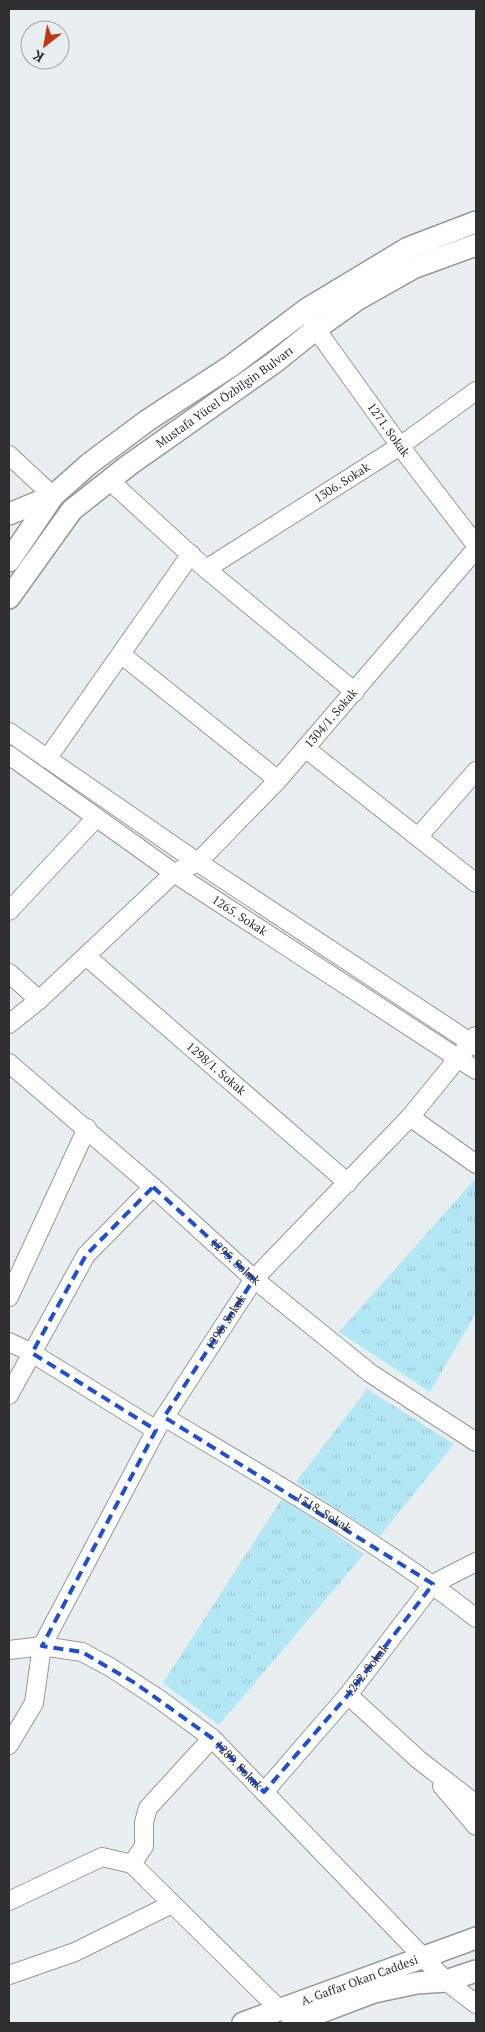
<svg xmlns="http://www.w3.org/2000/svg" width="485" height="2032" font-family="'PT Serif',serif">
  <style>
    .park { fill: url(#park-tufts) }
    .lines { fill: none; stroke-linecap: round; stroke-linejoin: round }
    .minor-casing { stroke: #949a9b; stroke-width: 20 }
    .tertiary-casing { stroke: #949a9b; stroke-width: 24 }
    .minor { stroke: #fff; stroke-width: 18 }
    .tertiary { stroke: #fff; stroke-width: 21 }
    .marked { fill: none; stroke: #1d4ed8; stroke-width: 4; stroke-dasharray: 10 6; stroke-linejoin: round }
    .labels { text-anchor: middle; stroke-width: 5; stroke-linejoin: round; paint-order: stroke }
    .street-label { font-size: 12px; fill: #2e3030; stroke: #e9eff0 }
  </style>
  <defs>
    <pattern id="park-tufts" width="24" height="20" patternUnits="userSpaceOnUse" patternTransform="scale(1.25)"><rect width="24" height="20" fill="#b3e7f4"/><path d="M3 7l-1-3M5 7V3M7 7l1-3M15 17l-1-3M17 17v-4M19 17l1-3" fill="none" stroke="#9ac6d2"/></pattern>
  </defs>
  <rect width="100%" height="100%" fill="#e9eff0"/>
  <g class="park">
    <polygon points="476,1178 476,1313 430,1392 339,1332"/>
    <polygon points="367,1389 454,1444 380,1536 296,1482"/>
    <polygon points="283,1497 364,1554 219,1725 163,1683"/>
  </g>
  <g class="lines">
    <defs>
      <g id="minor">
        <path id="s1" d="M307 309 316 329 400 446 476 545"/>
        <polyline points="9,455 53,496"/>
        <polyline points="109,480 206,569 355,692"/>
        <path id="s2" d="M206 569 400 446 476 391"/>
        <polyline points="122,655 278,780"/>
        <polyline points="9,732 187,855 476,1046"/>
        <polyline points="305,748 476,883"/>
        <path id="s3" d="M9 755 174 873 476 1070"/>
        <polyline points="47,759 191,554"/>
        <polyline points="418,837 476,771"/>
        <polyline points="9,911 96,818"/>
        <path id="s4" d="M86 956 348 1183"/>
        <polyline points="9,973 39,1000"/>
        <path id="s5" d="M9 1024 39 1000 174 873 198 862 278 780 476 549"/>
        <path id="s6" d="M9 1063 153 1187 254 1279 370 1373 476 1442"/>
        <polyline points="410,1117 476,1164"/>
        <polyline points="9,1297 87,1128"/>
        <polyline points="9,1342 32,1353 156,1430"/>
        <polyline points="9,1395 86,1255 153,1187"/>
        <path id="s7" d="M164 1417C270 1480 379 1542 476 1618"/>
        <path id="s8" d="M9 1650 42 1646 82 1652 110 1667 159 1699 212 1738 446 1981 476 2004"/>
        <polyline points="348,1695 419,1760 476,1804"/>
        <polyline points="212,1738 148,1808 144,1822 144,1846 132,1864 279,2009"/>
        <path id="s9" d="M9 1745 34 1703 42 1646 156 1430 254 1279 410 1117 476 1036"/>
        <polyline points="442,1786 476,1826"/>
        <path id="s10" d="M264 1792 348 1695 433 1584 476 1562"/>
        <polyline points="9,1901 102,1857 132,1864"/>
        <polyline points="9,1975 75,1952 172,1904"/>
      </g>
      <g id="tertiary">
        <polyline points="9,514 53,496"/>
        <polyline points="9,561 53,496 89,464 148,420 231,366 307,309 408,248 476,222"/>
        <path id="s11" d="M9 598 72 510 129 465 275 362 316 329 358 299 413 268 476 245"/>
        <path id="s12" d="M243 2023 476 1938"/>
        <polyline points="292,2023 374,1992 417,1983 446,1981 476,1971"/>
      </g>
    </defs>
    <use href="#minor" class="minor-casing"/>
    <use href="#tertiary" class="tertiary-casing"/>
    <use href="#minor" class="minor"/>
    <use href="#tertiary" class="tertiary"/>
  </g>
  <path class="marked" d="M153 1187 254 1279 164 1417 433 1584 348 1695 264 1792 212 1738 135 1683 82 1652 42 1646 156 1430 32 1353 86 1255Z"/>
  <g class="labels">
    <g class="street-label">
      <text dy="4" stroke="none"><textPath href="#s11" startOffset="298">Mustafa Yücel Özbilgin Bulvarı</textPath></text>
      <text dy="4" stroke="none"><textPath href="#s1" startOffset="146">1271. Sokak</textPath></text>
      <text dy="4" stroke="none"><textPath href="#s2" startOffset="161">1306. Sokak</textPath></text>
      <text dy="4" stroke="none"><textPath href="#s5" startOffset="446">1304/1. Sokak</textPath></text>
      <text dy="4" stroke="none"><textPath href="#s3" startOffset="281">1265. Sokak</textPath></text>
      <text dy="4" stroke="none"><textPath href="#s4" startOffset="172">1298/1. Sokak</textPath></text>
      <text dy="4" stroke="none"><textPath href="#s6" startOffset="301">1295. Sokak</textPath></text>
      <text dy="4" stroke="none"><textPath href="#s9" startOffset="479">1298. Sokak</textPath></text>
      <text dy="4" stroke="none"><textPath href="#s7" startOffset="186">1318. Sokak</textPath></text>
      <text dy="4" stroke="none"><textPath href="#s10" startOffset="159">1292. Sokak</textPath></text>
      <text dy="4" stroke="none"><textPath href="#s8" startOffset="268">1289. Sokak</textPath></text>
      <text dy="4" stroke="none"><textPath href="#s12" startOffset="124">A. Gaffar Okan Caddesi</textPath></text>
    </g>
  </g>
  <rect width="485" height="2032" fill="none" stroke="#2e3030" stroke-width="20"/>
  <g transform="translate(45 45) rotate(211)"><circle r="24" fill="#e9eff0" stroke="#9ea3a3"/>
  <path d="M0-4L9 19L0 12L-9 19Z" fill="#c13711"/>
  <text y="-8" font-size="14" font-weight="bold" text-anchor="middle" fill="#2e3030">K</text>
  </g>
</svg>
